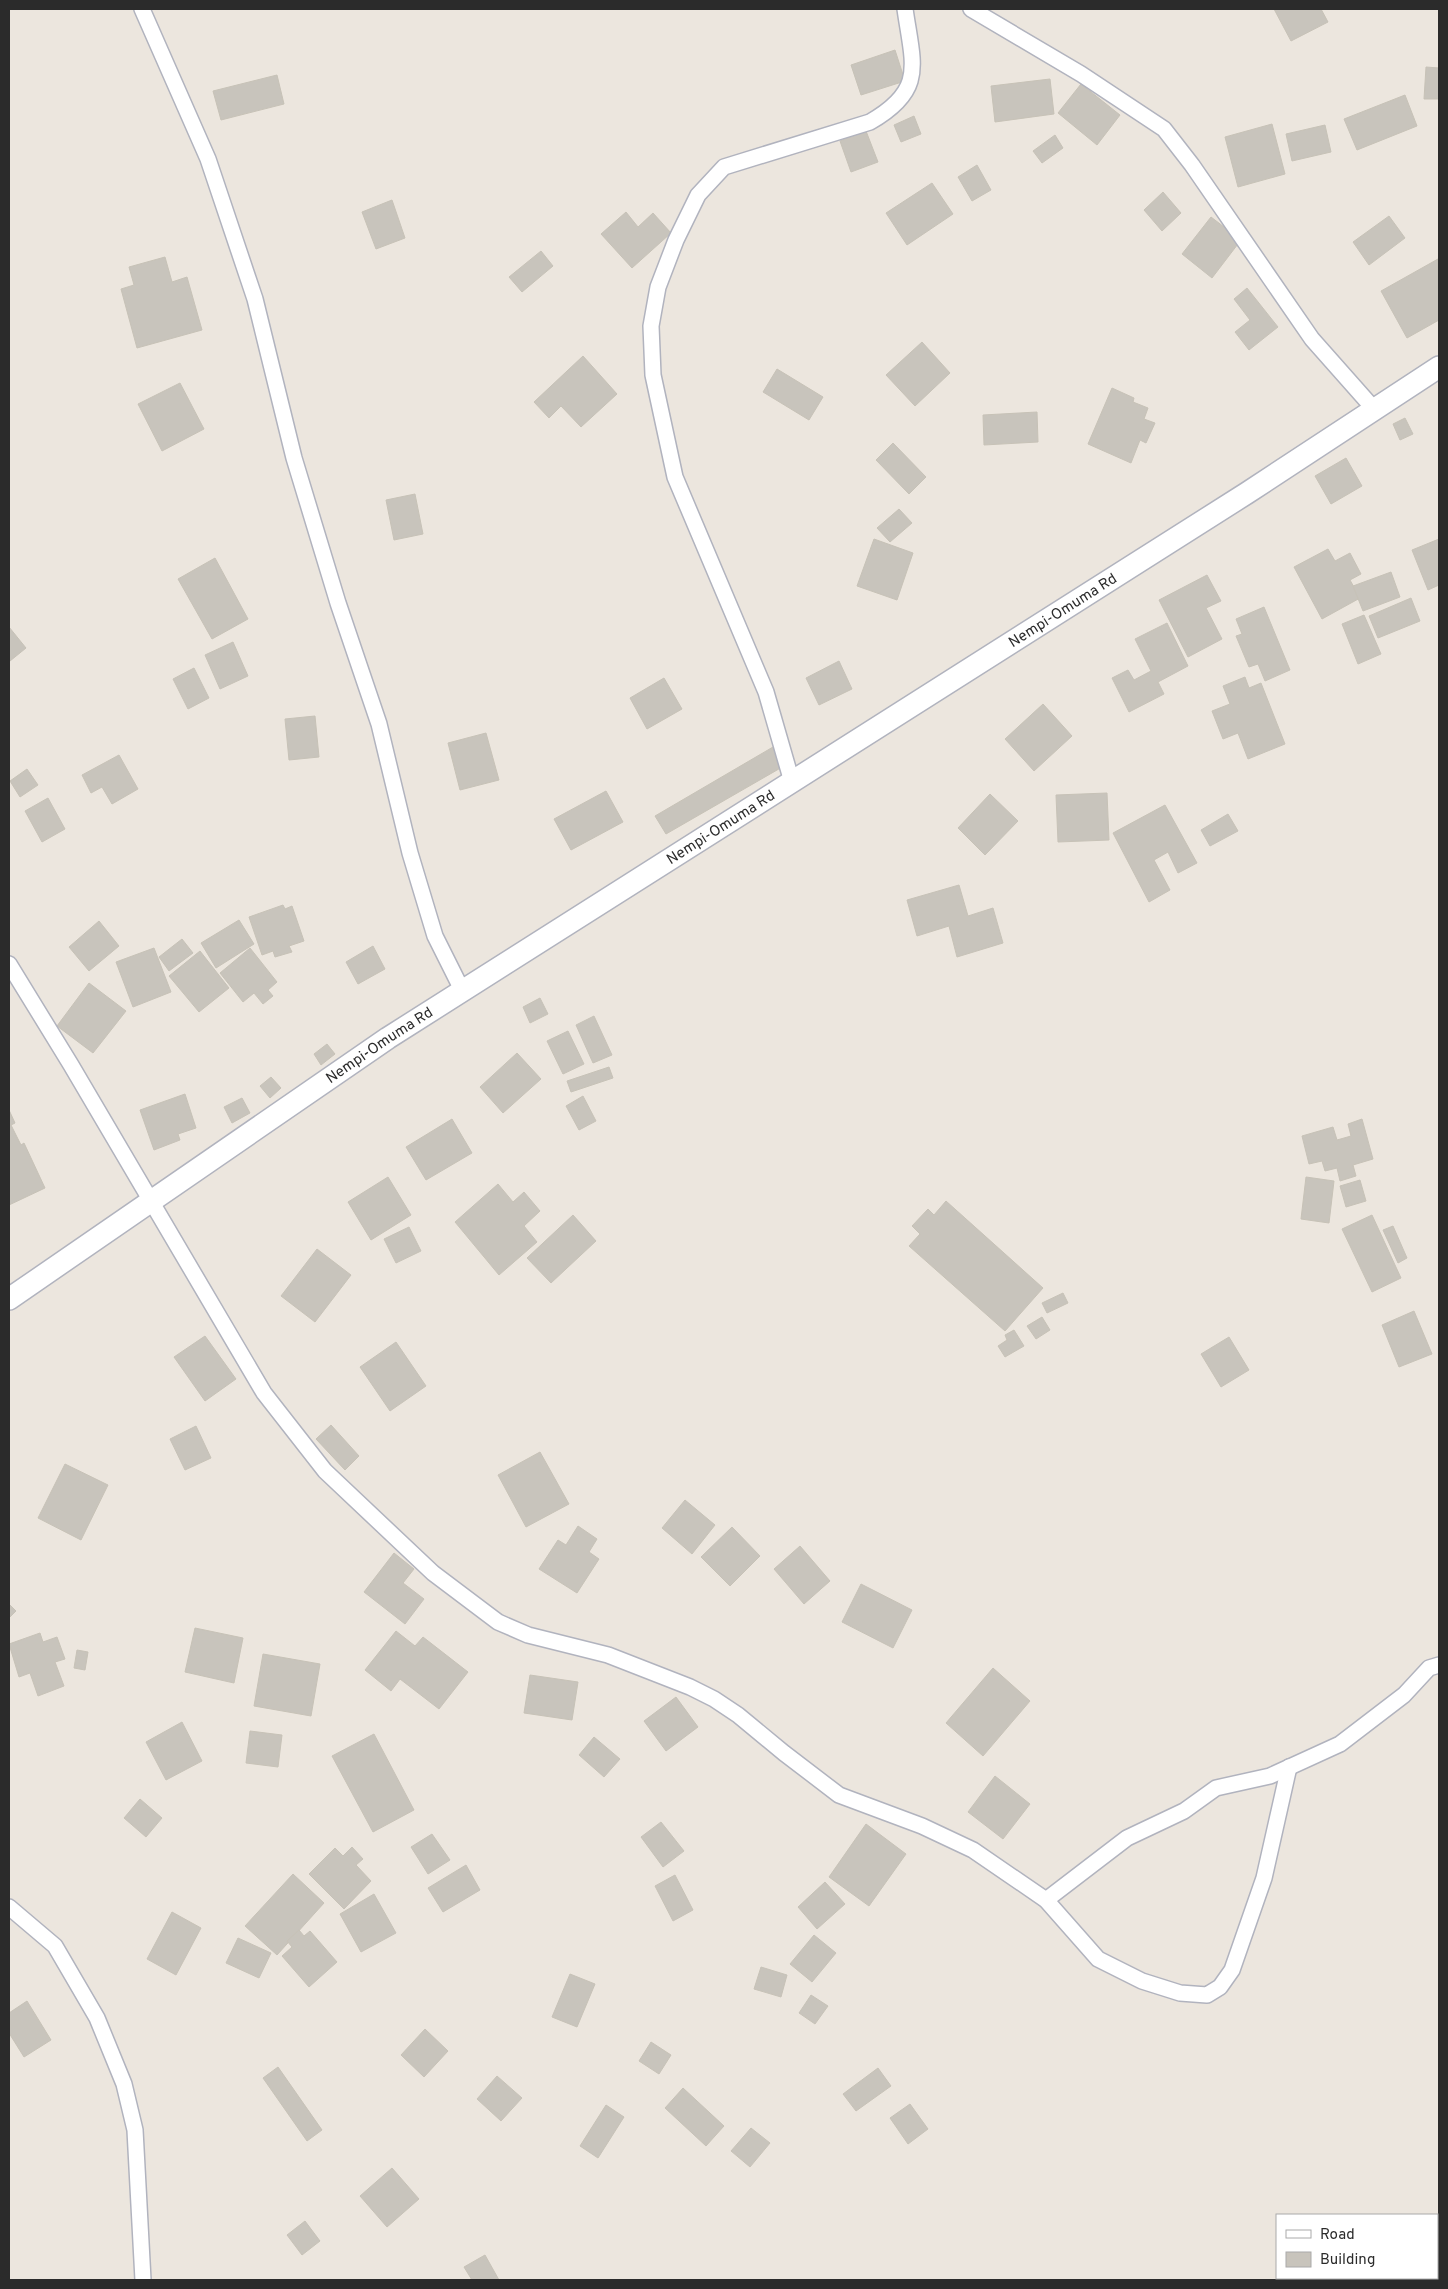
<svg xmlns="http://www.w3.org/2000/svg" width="1448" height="2289" font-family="Overpass,sans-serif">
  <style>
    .building { fill: #c8c4bc; stroke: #c7c2b7 }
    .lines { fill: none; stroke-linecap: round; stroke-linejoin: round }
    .street-casing { stroke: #b1b3be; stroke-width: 18 }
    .secondary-casing { stroke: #b1b3be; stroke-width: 24 }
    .street { stroke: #fff; stroke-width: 15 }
    .secondary { stroke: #fff; stroke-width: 21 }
    .labels { text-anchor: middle; stroke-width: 4.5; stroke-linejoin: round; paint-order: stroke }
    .street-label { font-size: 15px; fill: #2b2b2b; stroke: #fff }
  </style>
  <rect width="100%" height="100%" fill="#ece6de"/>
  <g class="building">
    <polygon points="1274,9 1321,9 1328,22 1291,41"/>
    <polygon points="895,50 905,81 861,95 851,65"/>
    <polygon points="1426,67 1439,68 1439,99 1424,99"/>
    <polygon points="277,75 284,104 221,120 213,91"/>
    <polygon points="1050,79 1054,114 995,122 991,86"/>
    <polygon points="1081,84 1120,115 1097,145 1058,113"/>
    <polygon points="1405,95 1417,126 1357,150 1344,119"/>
    <polygon points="914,116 921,134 901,142 894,125"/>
    <polygon points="1272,124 1285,174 1238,187 1225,137"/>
    <polygon points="1325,125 1331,152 1292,161 1286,134"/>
    <polygon points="866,131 878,162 851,172 840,141"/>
    <polygon points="1055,135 1063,148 1042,163 1033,151"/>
    <polygon points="977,165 991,190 972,201 958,177"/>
    <polygon points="932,183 953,214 907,245 886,213"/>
    <polygon points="1163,192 1181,213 1162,231 1144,210"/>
    <polygon points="392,200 405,238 376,249 362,212"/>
    <polygon points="626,212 638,227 653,213 671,233 632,268 601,234"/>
    <polygon points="1389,216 1405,238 1369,265 1353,242"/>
    <polygon points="1211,217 1241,240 1212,278 1182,254"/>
    <polygon points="541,251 553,266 522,292 509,277"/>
    <polygon points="165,257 172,282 187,277 202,330 137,348 121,289 134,285 129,267"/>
    <polygon points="1438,259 1439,320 1407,338 1381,291"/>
    <polygon points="1247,288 1278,327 1249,350 1235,332 1250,320 1234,299"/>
    <polygon points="922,342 950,373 915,406 886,375"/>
    <polygon points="583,356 617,394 581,427 561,406 549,418 534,402"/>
    <polygon points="777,369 823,397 809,420 763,392"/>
    <polygon points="180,383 204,429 162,451 138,404"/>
    <polygon points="1112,388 1134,398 1133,402 1148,408 1144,419 1155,423 1146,443 1140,440 1131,463 1088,444"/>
    <polygon points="1037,412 1038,442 984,445 983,415"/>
    <polygon points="1405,418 1413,434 1400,440 1393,424"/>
    <polygon points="893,443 926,477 909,494 876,460"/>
    <polygon points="1346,458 1362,486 1331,504 1315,476"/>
    <polygon points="415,494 423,534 394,540 386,500"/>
    <polygon points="899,509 912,523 890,542 877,528"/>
    <polygon points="874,539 913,553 897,600 857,586"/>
    <polygon points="1439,539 1439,585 1428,590 1412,550"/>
    <polygon points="1328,549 1335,561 1350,553 1361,574 1350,580 1360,598 1322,619 1294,567"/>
    <polygon points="215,558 248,619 212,639 178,579"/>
    <polygon points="1391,572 1400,597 1363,611 1353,586"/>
    <polygon points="1207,575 1221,601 1206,608 1222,639 1188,657 1159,600"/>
    <polygon points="1411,598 1420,621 1378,638 1369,616"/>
    <polygon points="1264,607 1290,670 1265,681 1258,664 1249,667 1236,636 1242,634 1236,619"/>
    <polygon points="1364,615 1381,654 1358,664 1342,624"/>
    <polygon points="1167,623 1188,666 1158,682 1164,694 1129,712 1112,678 1128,670 1134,680 1151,671 1135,639"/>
    <polygon points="9,627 26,648 10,661 9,659"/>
    <polygon points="233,642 248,676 220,689 205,655"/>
    <polygon points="839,661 852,689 819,705 806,678"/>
    <polygon points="194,668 209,698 188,709 173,679"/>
    <polygon points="1245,677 1249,688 1261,683 1285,744 1248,759 1238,733 1223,739 1212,711 1230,704 1223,686"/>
    <polygon points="664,678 682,709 647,729 630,698"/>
    <polygon points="1043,704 1072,736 1034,771 1005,739"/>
    <polygon points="315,716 319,757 289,760 285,719"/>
    <polygon points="486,733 499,780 460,790 448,743"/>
    <polygon points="773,747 784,766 666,834 655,816"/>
    <polygon points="119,755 138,789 112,804 102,787 91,793 82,775"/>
    <polygon points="27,769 38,785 20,797 10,781"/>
    <polygon points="606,791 623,822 571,850 554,819"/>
    <polygon points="1107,793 1109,840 1058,842 1056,795"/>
    <polygon points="990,794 1018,821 985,855 958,828"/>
    <polygon points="48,798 65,829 42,842 25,811"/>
    <polygon points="1165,805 1197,863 1178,873 1168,852 1154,860 1170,890 1149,902 1113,833"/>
    <polygon points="1228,814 1238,831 1210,846 1201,830"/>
    <polygon points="959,885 968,916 993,908 1003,943 957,957 949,926 917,936 907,900"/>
    <polygon points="283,905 285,909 292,906 304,941 289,946 292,952 275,957 273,951 262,955 249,917"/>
    <polygon points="239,920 254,944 216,968 201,943"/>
    <polygon points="99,921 119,946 89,971 69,947"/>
    <polygon points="182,939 193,953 169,971 159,957"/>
    <polygon points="373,946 385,969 358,984 346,962"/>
    <polygon points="154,948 171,992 133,1007 116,962"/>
    <polygon points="250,948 277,982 268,990 273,996 263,1004 254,993 243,1002 220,973"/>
    <polygon points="200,951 229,988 199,1012 169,976"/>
    <polygon points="89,983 126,1011 93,1053 57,1026"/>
    <polygon points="540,998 548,1014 530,1023 523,1007"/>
    <polygon points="594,1016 612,1055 593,1063 576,1025"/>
    <polygon points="568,1031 584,1064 563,1074 547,1041"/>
    <polygon points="327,1044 335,1054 321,1065 314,1054"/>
    <polygon points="517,1053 541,1079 503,1113 480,1087"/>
    <polygon points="609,1067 613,1078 571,1092 567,1081"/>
    <polygon points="271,1077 281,1088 270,1098 260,1086"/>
    <polygon points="185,1094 196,1128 178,1134 180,1140 154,1150 140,1110"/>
    <polygon points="583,1096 596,1121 579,1130 566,1106"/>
    <polygon points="242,1098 250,1113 232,1123 224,1107"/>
    <polygon points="9,1110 15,1123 11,1125 21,1145 24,1143 45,1188 9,1205"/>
    <polygon points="452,1119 472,1153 426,1180 406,1147"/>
    <polygon points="1362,1119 1373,1159 1353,1165 1356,1176 1340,1181 1337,1168 1325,1171 1322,1161 1309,1164 1302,1136 1333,1127 1337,1140 1351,1136 1348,1124"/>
    <polygon points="388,1177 411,1215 371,1240 348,1202"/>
    <polygon points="1306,1177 1334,1181 1329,1223 1301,1219"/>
    <polygon points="1360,1180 1366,1201 1346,1207 1340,1186"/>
    <polygon points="498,1184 513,1202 524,1192 540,1211 524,1226 537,1242 499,1275 455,1222"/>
    <polygon points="946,1201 1043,1288 1005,1331 909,1246 920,1234 912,1226 928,1209 934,1215"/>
    <polygon points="573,1215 596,1241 551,1283 527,1258"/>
    <polygon points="1372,1215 1401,1278 1372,1292 1342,1229"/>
    <polygon points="1393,1226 1407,1258 1398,1263 1383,1230"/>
    <polygon points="409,1227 421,1251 396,1263 384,1239"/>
    <polygon points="317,1249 351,1275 315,1322 281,1296"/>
    <polygon points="1063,1293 1068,1303 1047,1313 1042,1303"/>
    <polygon points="1414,1311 1432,1354 1399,1367 1382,1325"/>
    <polygon points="1042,1317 1050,1330 1036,1339 1027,1326"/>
    <polygon points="1014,1330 1024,1346 1005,1357 998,1346 1007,1340 1005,1335"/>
    <polygon points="205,1336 236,1379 205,1401 174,1357"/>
    <polygon points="1229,1337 1249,1370 1221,1387 1201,1354"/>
    <polygon points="396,1342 426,1386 390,1411 360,1367"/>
    <polygon points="331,1425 359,1456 345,1470 316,1439"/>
    <polygon points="196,1426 211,1458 185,1470 170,1439"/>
    <polygon points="540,1452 569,1504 526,1527 498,1475"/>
    <polygon points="65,1464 108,1485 81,1540 38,1518"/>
    <polygon points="685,1500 715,1525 692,1554 662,1528"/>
    <polygon points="578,1526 597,1539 589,1552 599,1559 577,1593 539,1569 558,1540 566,1545"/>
    <polygon points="732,1527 760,1556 730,1586 701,1557"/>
    <polygon points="800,1546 830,1581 804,1604 774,1569"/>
    <polygon points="394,1553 414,1569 403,1583 424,1599 405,1624 364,1592"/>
    <polygon points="861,1584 912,1610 893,1648 842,1622"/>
    <polygon points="9,1604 16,1611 9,1618"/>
    <polygon points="195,1628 243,1638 234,1683 185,1672"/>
    <polygon points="396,1631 415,1646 423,1637 468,1672 439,1709 400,1679 391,1691 365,1670"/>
    <polygon points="40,1633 43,1642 57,1637 65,1659 55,1662 64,1686 38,1696 30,1673 19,1677 9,1644"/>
    <polygon points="77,1650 88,1652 85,1670 74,1668"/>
    <polygon points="263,1654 320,1664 311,1716 254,1706"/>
    <polygon points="993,1668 1030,1701 983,1756 946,1723"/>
    <polygon points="530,1675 578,1682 572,1720 524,1713"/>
    <polygon points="676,1697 698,1727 666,1751 644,1721"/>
    <polygon points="182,1722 202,1761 166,1780 146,1742"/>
    <polygon points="250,1731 282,1735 278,1767 246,1763"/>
    <polygon points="374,1734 414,1810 373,1832 332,1756"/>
    <polygon points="594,1737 620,1759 604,1777 579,1755"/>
    <polygon points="995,1776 1030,1804 1003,1839 968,1812"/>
    <polygon points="140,1799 162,1818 146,1837 124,1818"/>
    <polygon points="661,1822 684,1851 663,1867 641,1837"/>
    <polygon points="866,1824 906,1854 869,1906 829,1877"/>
    <polygon points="432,1834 450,1860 428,1874 411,1847"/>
    <polygon points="352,1847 363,1859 356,1865 371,1881 344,1909 309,1874 335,1848 343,1856"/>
    <polygon points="466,1865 480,1890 443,1912 428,1888"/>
    <polygon points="293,1874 324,1903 277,1955 245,1926"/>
    <polygon points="675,1875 693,1910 673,1921 655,1886"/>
    <polygon points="825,1882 845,1904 817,1929 798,1907"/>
    <polygon points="374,1894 396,1933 361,1952 340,1914"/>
    <polygon points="172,1912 201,1928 176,1975 147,1959"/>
    <polygon points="299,1930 304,1936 310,1931 337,1962 309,1987 282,1956 292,1947 287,1941"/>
    <polygon points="814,1935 836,1953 812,1982 790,1964"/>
    <polygon points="238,1938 271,1953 259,1978 226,1963"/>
    <polygon points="761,1967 787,1975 781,1997 754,1989"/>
    <polygon points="570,1974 595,1984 577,2027 552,2017"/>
    <polygon points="811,1995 828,2006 815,2024 799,2013"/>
    <polygon points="27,2001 51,2040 24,2057 9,2033 9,2013"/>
    <polygon points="425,2029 448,2051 424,2077 401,2055"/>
    <polygon points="651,2042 671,2055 659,2074 639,2061"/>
    <polygon points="278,2067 322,2130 307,2141 263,2078"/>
    <polygon points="878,2068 891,2086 856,2111 843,2094"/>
    <polygon points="497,2076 522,2098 501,2121 477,2099"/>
    <polygon points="683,2088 724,2126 706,2146 665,2108"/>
    <polygon points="910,2104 928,2129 908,2144 890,2118"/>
    <polygon points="606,2105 624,2117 598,2158 580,2146"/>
    <polygon points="751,2128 770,2143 750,2167 731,2151"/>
    <polygon points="392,2168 419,2199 387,2227 360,2196"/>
    <polygon points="305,2221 320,2241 302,2255 287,2235"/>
    <polygon points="485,2255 499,2280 472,2280 464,2267"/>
  </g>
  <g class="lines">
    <defs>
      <g id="street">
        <polyline points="142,9 208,159 255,299 294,458 338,603 379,724 410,853 435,936 462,990"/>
        <polyline points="971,9 1081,74 1164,129 1192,165 1312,339 1374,409"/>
        <path d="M792 782 766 692 675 477 653 375 651 326 658 287 676 240 698 195 724 167 870 122C926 90 913 65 905 9"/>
        <polyline points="9,964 71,1065 264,1393 325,1471 433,1573 498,1622 528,1635 608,1655 690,1687 714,1699 738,1715 784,1753 839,1795 922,1826 973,1850 1046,1900 1098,1959 1142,1981 1180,1993 1207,1995 1220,1987 1232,1970 1264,1878 1289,1767"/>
        <polyline points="1046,1900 1127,1838 1184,1811 1216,1788 1270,1776 1340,1744 1404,1695 1429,1668 1439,1665"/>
        <polyline points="9,1907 55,1946 97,2018 124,2084 135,2130 143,2280"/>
      </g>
      <g id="secondary">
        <path id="s1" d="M9 1299 388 1038 1247 493 1439 367"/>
      </g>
    </defs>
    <use href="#street" class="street-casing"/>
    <use href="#secondary" class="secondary-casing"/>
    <use href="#street" class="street"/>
    <use href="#secondary" class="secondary"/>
  </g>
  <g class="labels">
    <g class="street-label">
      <text dy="5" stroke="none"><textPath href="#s1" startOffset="1259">Nempi-Omuma Rd</textPath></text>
      <text dy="5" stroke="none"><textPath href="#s1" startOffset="854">Nempi-Omuma Rd</textPath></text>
      <text dy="5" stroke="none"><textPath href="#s1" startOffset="449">Nempi-Omuma Rd</textPath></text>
    </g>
  </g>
  <rect width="1448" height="2289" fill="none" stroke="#2b2b2b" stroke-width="20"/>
  <rect x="1276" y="2214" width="162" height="65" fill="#ffffff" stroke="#aaaaaa"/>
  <rect x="1286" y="2230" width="25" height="8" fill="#ffffff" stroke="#aaaaaa"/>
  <text x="1320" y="2239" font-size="15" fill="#2b2b2b">Road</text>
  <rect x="1286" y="2252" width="25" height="15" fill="#c8c4bc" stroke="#aaaaaa"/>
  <text x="1320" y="2264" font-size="15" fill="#2b2b2b">Building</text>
</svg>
